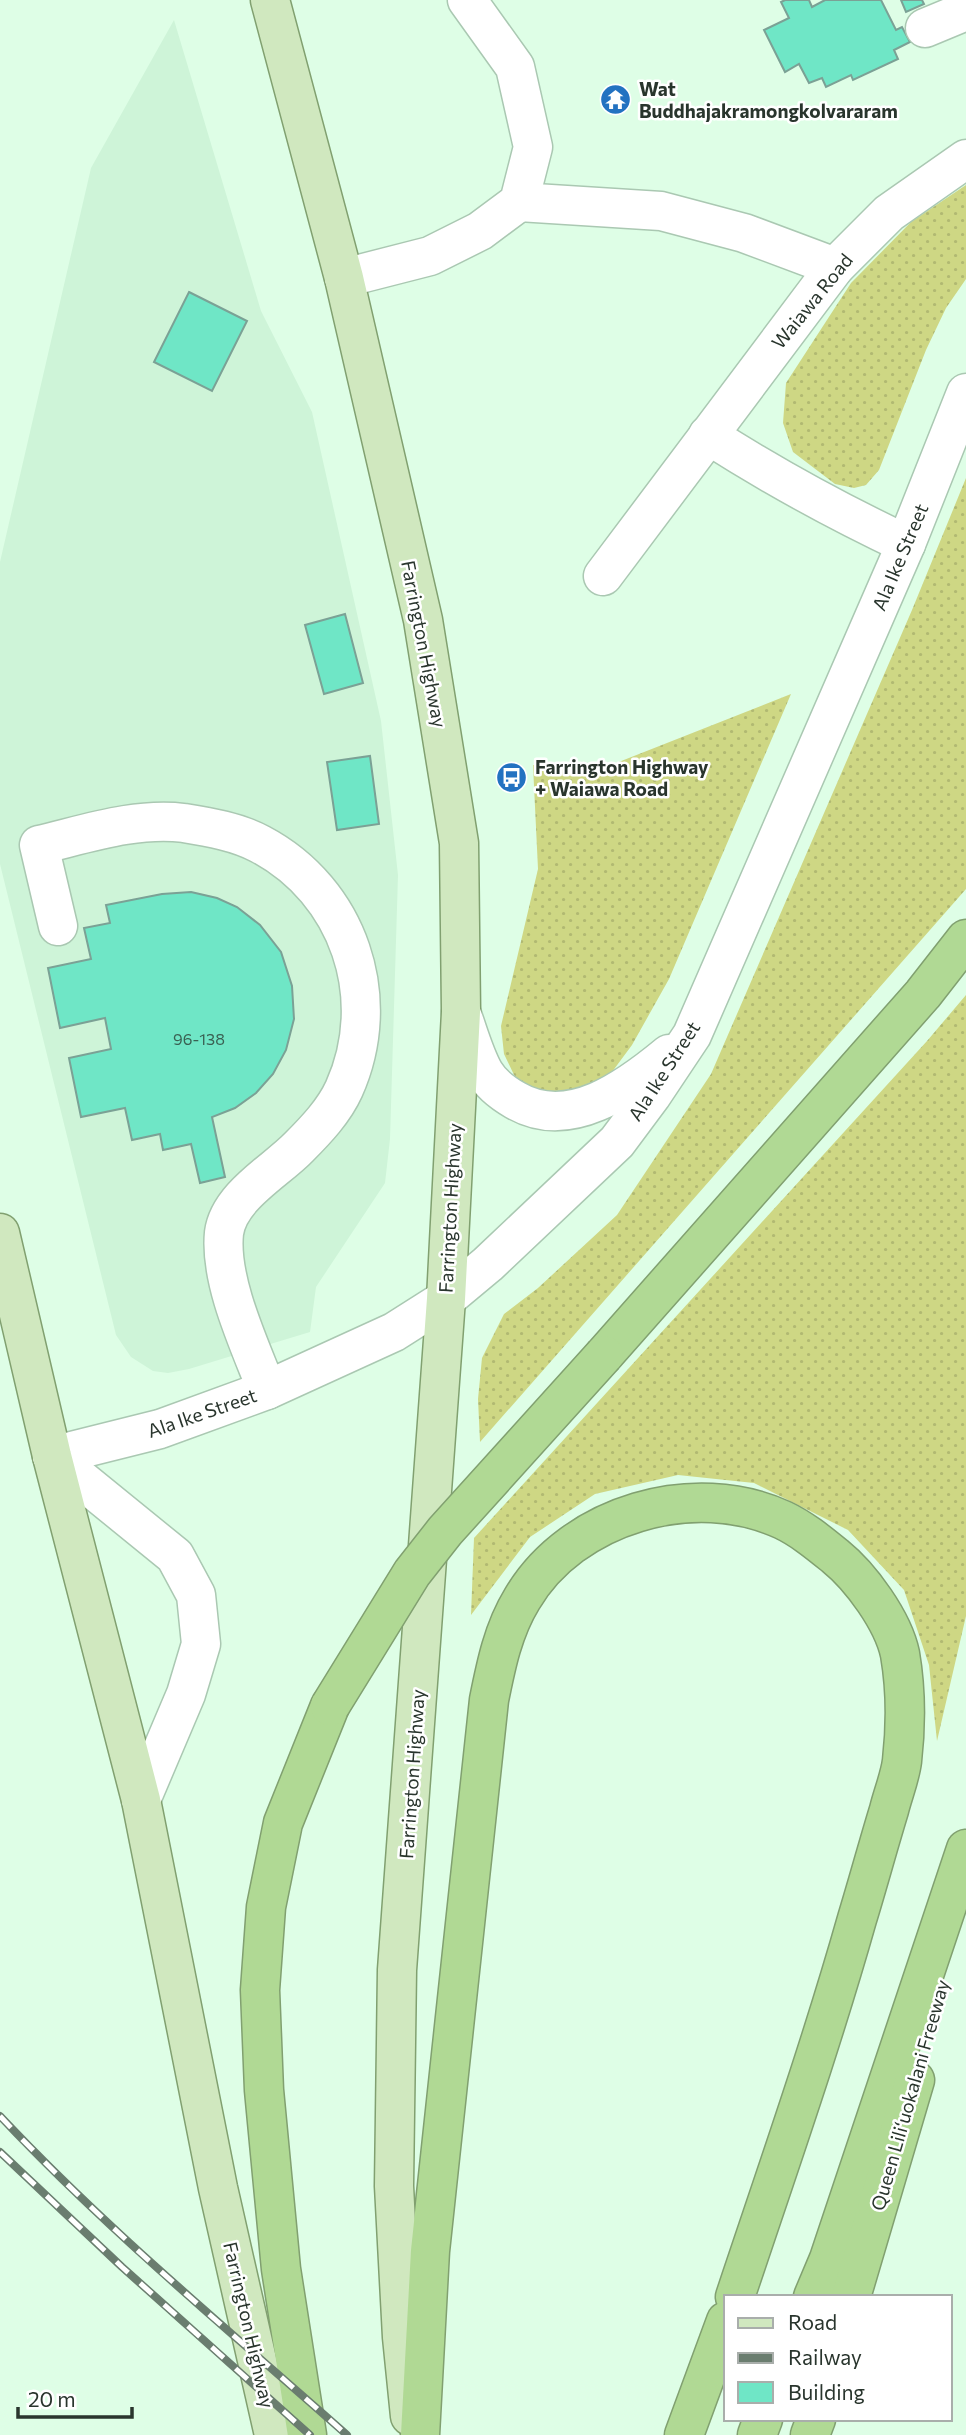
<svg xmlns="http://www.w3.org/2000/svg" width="966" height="2435" font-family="Commissioner,sans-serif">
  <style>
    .built { fill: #cef4d8 }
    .grass { fill: url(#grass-dots) }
    .building { fill: #6fe6c6; stroke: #7ba195; stroke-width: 2 }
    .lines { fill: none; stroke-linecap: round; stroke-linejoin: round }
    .minor-casing { stroke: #aac8b2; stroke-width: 41 }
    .major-casing { stroke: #81a070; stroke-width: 41 }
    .highway-casing { stroke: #81a070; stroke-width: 41 }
    .minor { stroke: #fff; stroke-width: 38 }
    .major { stroke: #d0e8bf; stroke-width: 38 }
    .highway { stroke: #b0d994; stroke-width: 38 }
    .rail-casing { stroke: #6a7d6f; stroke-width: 8 }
    .rail { stroke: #fff; stroke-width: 5; stroke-dasharray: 16; stroke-linecap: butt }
    .highway-bridge-casing { stroke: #81a070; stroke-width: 41; stroke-linecap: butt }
    .highway-bridge { stroke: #b0d994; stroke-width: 38 }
    .labels { text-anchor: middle; stroke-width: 5; stroke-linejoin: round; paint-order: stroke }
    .number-label { font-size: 16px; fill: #3a6153 }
    .poi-label { font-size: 19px; font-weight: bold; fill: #29352d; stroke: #fff; text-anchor: start }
    .street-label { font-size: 19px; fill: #29352d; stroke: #fff }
  </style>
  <defs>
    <pattern id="grass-dots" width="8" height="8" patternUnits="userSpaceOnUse" patternTransform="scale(1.75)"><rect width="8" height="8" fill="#ced784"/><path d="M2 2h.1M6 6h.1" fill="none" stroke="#b1b972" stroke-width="1.8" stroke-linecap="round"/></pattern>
  </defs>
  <rect width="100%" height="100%" fill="#defee6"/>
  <polygon class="built" points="174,20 261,311 312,412 381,721 398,875 390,1139 385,1183 316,1287 310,1332 189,1369 168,1373 153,1371 131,1357 116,1335 0,864 0,562 91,168"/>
  <g class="grass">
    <polygon points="966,185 966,279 946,308 926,350 879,470 866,485 854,488 835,484 793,452 783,423 786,383 851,283 911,222"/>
    <polygon points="966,478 966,889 480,1442 478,1399 482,1358 504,1314 538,1288 617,1215 711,1074 912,610"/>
    <polygon points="791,694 669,979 632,1045 609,1076 581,1089 553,1094 534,1088 515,1077 504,1054 501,1026 538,869 533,765 601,769"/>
    <polygon points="966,995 966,1616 937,1741 929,1665 904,1590 848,1530 754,1483 678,1475 595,1494 530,1537 471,1615 474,1538 927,1041"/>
  </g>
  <g class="building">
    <polygon points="785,0 809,0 812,7 825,0 881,0 896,30 902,27 910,42 894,50 898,59 853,80 851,75 826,87 822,78 809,83 799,64 785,72 764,30 789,18 781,2"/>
    <polygon points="901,0 922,0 924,4 906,12"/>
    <polygon points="189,292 247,321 212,391 154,362"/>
    <polygon points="345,614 363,683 324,694 305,625"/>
    <polygon points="370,756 379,824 337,830 327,762"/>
    <polygon points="191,892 217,898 237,907 260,925 281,952 292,986 294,1019 286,1050 273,1074 256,1093 235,1108 212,1117 225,1177 200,1183 191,1144 163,1150 160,1134 132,1140 125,1108 81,1117 69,1058 111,1049 105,1018 60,1028 48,968 91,959 84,928 110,923 106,905 162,894"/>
  </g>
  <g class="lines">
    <defs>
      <g id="minor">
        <polyline points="925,28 966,11"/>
        <polyline points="519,202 661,211 744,233 835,267"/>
        <polyline points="344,278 430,256 480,231 519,202 533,147 515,67 467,0"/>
        <path d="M708 435C774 477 836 511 906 544"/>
        <polyline points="603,576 835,267 889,213 966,159"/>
        <path d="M58 926 39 845C86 834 136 817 184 823 209 827 238 832 260 844 349 891 385 998 344 1089 334 1111 316 1130 299 1147 276 1171 229 1196 224 1233 219 1281 250 1346 267 1390"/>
        <path d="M461 1012C468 1031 474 1054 484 1072 491 1084 503 1093 515 1100 569 1132 628 1088 669 1054"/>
        <polyline points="52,1456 160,1429 267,1390 394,1332 446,1299 488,1264 617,1142 652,1095 692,1035 906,544 966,393"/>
        <polyline points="52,1456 175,1556 196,1595 201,1644 186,1694 141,1800"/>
      </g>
      <g id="major">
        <polyline points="270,0 344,278 423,620 459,843 461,1012 446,1299 397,1970 394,2186 402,2337 410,2416"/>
        <polyline points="0,1233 52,1456 141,1800 218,2188 274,2435"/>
      </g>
      <g id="highway">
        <polyline points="604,1355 923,994 966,939"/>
        <polyline points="813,2297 829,2259 966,1849"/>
        <polyline points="851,2297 915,2080"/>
        <polyline points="307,2435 281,2269 264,2090 260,1990 266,1907 283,1823 330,1706"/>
        <path d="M420 2435 430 2251 489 1700C496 1665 503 1630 522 1599 572 1514 694 1479 783 1520 802 1529 819 1543 835 1556 861 1577 893 1621 900 1654 906 1689 906 1726 902 1761 900 1777 893 1794 889 1810 878 1846 868 1883 857 1919 821 2046 777 2171 735 2297"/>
        <polyline points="684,2435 726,2321"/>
        <polyline points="757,2435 763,2419"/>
        <polyline points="810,2435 816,2419"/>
      </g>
    </defs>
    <use href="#minor" class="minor-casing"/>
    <use href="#major" class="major-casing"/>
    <use href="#highway" class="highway-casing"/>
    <use href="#minor" class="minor"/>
    <use href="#major" class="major"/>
    <use href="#highway" class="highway"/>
    <defs>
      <g id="rail">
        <path d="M0 2116C107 2230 230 2331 347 2435"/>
        <polyline points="0,2152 122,2267 310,2435"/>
      </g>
    </defs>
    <use href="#rail" class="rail-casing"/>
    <use href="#rail" class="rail"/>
    <defs>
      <polyline id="highway-bridge" points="330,1706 412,1573 445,1531 604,1355"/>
    </defs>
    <use href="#highway-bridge" class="highway-bridge-casing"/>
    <use href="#highway-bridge" class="highway-bridge"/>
  </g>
  <defs>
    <symbol id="temple-disc" viewBox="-11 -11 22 22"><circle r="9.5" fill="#2372c1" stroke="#fff"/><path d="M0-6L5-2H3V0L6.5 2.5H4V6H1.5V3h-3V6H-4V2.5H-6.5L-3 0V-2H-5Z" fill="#fff"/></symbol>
    <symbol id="bus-disc" viewBox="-11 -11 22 22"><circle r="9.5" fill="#2372c1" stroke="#fff"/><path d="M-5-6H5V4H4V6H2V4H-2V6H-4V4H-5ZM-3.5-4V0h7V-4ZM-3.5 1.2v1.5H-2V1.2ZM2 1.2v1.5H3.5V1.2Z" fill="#fff"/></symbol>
  </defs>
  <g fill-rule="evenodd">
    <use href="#temple-disc" x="598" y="82" width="35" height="35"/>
    <use href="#bus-disc" x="494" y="760" width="35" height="35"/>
  </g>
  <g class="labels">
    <g class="number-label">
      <text x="199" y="1045">96-138</text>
    </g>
    <g class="poi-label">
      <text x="639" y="96">Wat<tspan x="639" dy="22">Buddhajakramongkolvararam</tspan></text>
      <text x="535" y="774">Farrington Highway<tspan x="535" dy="22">+ Waiawa Road</tspan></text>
    </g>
    <g class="street-label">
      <text transform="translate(812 301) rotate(-51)" y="7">Waiawa Road</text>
      <text transform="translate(900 557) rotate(-67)" y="7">Ala Ike Street</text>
      <text transform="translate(424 644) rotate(79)" y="7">Farrington Highway</text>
      <text transform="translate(664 1071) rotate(-57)" y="7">Ala Ike Street</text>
      <text transform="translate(450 1208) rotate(-87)" y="7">Farrington Highway</text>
      <text transform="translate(202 1413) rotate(-19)" y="7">Ala Ike Street</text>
      <text transform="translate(412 1774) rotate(-86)" y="7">Farrington Highway</text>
      <text transform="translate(910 2095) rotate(-74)" y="7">Queen Liliʻuokalani Freeway</text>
      <text transform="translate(249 2325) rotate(77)" y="7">Farrington Highway</text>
    </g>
  </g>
  <rect x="724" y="2295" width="228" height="126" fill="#ffffff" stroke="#a9aeab" stroke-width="2"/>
  <rect x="738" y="2318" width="35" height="10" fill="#d0e8bf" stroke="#a9aeab" stroke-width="2"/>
  <text x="788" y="2330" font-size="21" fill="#29352d">Road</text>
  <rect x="738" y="2353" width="35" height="10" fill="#6a7d6f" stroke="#a9aeab" stroke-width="2"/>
  <text x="788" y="2365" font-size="21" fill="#29352d">Railway</text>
  <rect x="738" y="2382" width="35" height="21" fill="#6fe6c6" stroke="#a9aeab" stroke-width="2"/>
  <text x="788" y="2400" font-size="21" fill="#29352d">Building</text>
  <path d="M18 2407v10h114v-10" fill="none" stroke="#29352d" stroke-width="3.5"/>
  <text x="28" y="2407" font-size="21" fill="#29352d" stroke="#ffffff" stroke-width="5" paint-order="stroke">20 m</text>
</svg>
